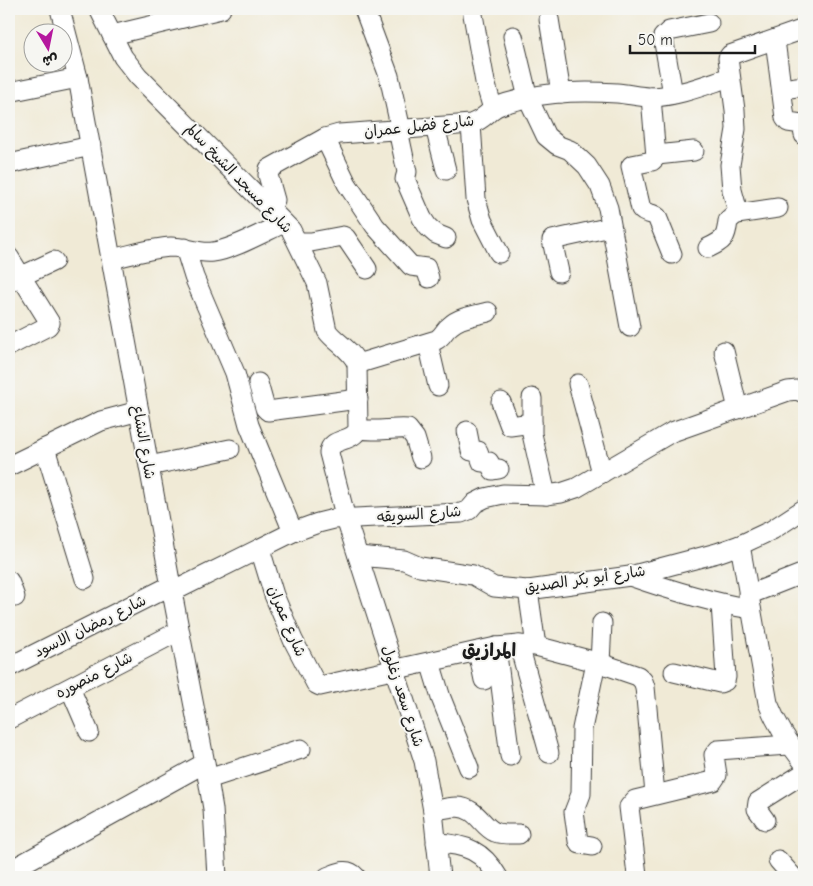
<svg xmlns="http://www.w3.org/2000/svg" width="813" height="886" font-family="'Comic Neue','Playpen Sans Arabic',sans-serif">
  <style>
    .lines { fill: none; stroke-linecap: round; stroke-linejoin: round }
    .minor-casing { stroke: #3c3b38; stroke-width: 21 }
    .minor { stroke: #fff; stroke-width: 19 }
    .labels { text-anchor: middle; stroke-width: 4; stroke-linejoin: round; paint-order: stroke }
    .street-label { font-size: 15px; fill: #1c1c1c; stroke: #f6f6f2 }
    .quarter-label { font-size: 18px; font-weight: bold; fill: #1c1c1c; stroke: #f6f6f2 }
  </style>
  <rect width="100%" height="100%" fill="#f6f6f2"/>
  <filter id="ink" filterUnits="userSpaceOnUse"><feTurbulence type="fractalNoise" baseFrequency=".02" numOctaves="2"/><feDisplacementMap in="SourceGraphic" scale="10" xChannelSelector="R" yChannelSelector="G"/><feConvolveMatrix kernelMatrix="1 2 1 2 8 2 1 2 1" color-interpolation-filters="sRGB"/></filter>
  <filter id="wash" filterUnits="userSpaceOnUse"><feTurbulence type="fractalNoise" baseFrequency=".0096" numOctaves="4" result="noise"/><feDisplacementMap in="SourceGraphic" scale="20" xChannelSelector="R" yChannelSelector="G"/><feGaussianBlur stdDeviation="1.12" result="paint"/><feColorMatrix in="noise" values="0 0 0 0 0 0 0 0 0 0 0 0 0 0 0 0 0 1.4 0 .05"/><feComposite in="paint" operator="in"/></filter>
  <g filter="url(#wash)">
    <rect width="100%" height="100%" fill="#f0ead6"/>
  </g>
  <g filter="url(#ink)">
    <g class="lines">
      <defs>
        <g id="minor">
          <polyline points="60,9 78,78 172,592 208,779 213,809 217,877"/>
          <path d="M99 9 123 57 138 76 291 230 317 283 327 331C336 343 352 350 357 364L358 429C353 443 330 437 329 453L346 519 424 761 433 811 440 877"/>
          <polyline points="364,9 389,76 401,130"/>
          <polyline points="472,9 485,82 493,109"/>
          <polyline points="549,19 561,93"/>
          <polyline points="112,35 221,9"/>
          <polyline points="513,36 528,98 546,136 557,145 570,150 587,166 600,186 608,208 630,327"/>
          <polyline points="775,40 785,118 788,122 802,124 804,135"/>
          <polyline points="782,89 804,86"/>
          <polyline points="9,92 78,78"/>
          <polyline points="673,94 663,37 669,31 709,23"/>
          <path d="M651 97 656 157 652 161 632 165 631 166 641 209C645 215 652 212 657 217L672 254"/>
          <polyline points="471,124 476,199 482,220 499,253"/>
          <polyline points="435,127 446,170"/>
          <polyline points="398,130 407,172 405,179 422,218 428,227 436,234 446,238"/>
          <polyline points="325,138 347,184 375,226 411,266 426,268 429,278"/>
          <polyline points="657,155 694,151"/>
          <polyline points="9,164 91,146"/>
          <path d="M270 209 275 200 268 175 269 169 325 138 339 134 354 133 471 124C482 120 484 116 493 109 501 103 516 101 526 98 556 91 587 91 617 93 629 94 640 97 652 97 678 96 705 85 730 77"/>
          <polyline points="737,214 778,208"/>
          <polyline points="298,242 311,242 343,236 346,238 367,269"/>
          <polyline points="185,248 194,277 235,373 249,425 293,532"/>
          <path d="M708 248C724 240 726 239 728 221L738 212 732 190 730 165 736 129 735 110 728 58 730 55 804 29"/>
          <polyline points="9,257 50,323 48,326 9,346"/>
          <path d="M111 259C131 255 151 248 171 247 186 247 199 254 213 252 232 250 266 231 284 223"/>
          <polyline points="559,272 552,240 611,227"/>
          <polyline points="9,282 54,261"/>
          <polyline points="428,343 438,386"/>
          <polyline points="724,351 738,409"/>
          <path d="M357 364 436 340C443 337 444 330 450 326 459 317 476 315 488 312"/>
          <polyline points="258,383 265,408 268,411 358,399"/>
          <polyline points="578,384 602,473"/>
          <polyline points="532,398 532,434 546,495"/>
          <polyline points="501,402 510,426 532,423"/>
          <path d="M358 429C375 432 391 428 408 429L415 438 421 458"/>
          <polyline points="467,431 471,451 478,451 482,462 489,462 493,470 499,469"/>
          <polyline points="45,448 85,579"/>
          <polyline points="9,466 101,421 139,411"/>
          <polyline points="149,466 230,449"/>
          <path d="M740 545 768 703C777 726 789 744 804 763"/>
          <polyline points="260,549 274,595 293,640 316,684 320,686 496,647 519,645 536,646 600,663 638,676 643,681 645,687 655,794"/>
          <polyline points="358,556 404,560 420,567 473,575 494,587 528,590 630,576 717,553 740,545 772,530 804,509"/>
          <path d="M630 576C670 590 709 602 751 609"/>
          <polyline points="9,581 15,597"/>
          <polyline points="528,590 536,646"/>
          <polyline points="172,592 293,532 318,523 334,519 461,513 469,510 475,503 485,498 503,494 546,495 561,493 576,488 672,432 788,391 797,390 804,393"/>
          <polyline points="748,595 804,573"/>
          <polyline points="519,645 549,753"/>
          <polyline points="496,647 510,756"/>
          <polyline points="478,651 484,680"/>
          <polyline points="430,662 441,698 469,768"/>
          <polyline points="600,663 602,623"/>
          <polyline points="9,667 170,586"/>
          <polyline points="674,672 720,683 725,681 726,677 721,604"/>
          <polyline points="70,688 89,732"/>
          <polyline points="9,719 179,631"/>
          <polyline points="208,779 301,749"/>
          <path d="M433 811C441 809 449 807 457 807 478 808 481 826 495 832 503 835 511 834 519 834"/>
          <polyline points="765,820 757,809 758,802 804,773"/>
          <path d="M436 843C466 844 483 851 498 877"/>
          <polyline points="592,846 580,844 578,841 574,812 581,794 582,729 596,662"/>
          <polyline points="778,860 793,877"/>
          <polyline points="9,871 205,763"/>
          <polyline points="637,875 629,807 635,800 713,781 717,775 714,755 718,750 789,745"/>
          <path d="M327 877C338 873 347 867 356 877"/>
        </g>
      </defs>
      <use href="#minor" class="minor-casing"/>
      <use href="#minor" class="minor"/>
    </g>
  </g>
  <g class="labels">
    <g class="street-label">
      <text transform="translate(419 126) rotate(-6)" y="5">شارع فضل عمران</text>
      <text transform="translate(239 178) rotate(46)" y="5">شارع مسجد الشيخ سالم</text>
      <text transform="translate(144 442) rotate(80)" y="5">شارع النشاع</text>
      <text transform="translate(419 514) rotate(-4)" y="5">شارع السويقه</text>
      <text transform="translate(585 579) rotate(-8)" y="5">شارع أبو بكر الصديق</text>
      <text transform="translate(287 621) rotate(67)" y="5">شارع عمران</text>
      <text transform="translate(90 626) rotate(-26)" y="5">شارع رمضان الاسود</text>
      <text transform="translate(94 675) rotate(-27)" y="5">شارع منصوره</text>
      <text transform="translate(403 696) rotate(72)" y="5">شارع سعد زغلول</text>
    </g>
    <g class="quarter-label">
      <text x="489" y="656">المرازيق</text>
    </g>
  </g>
  <rect width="813" height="886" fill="none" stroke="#f6f6f2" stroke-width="30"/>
  <g transform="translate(48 48) rotate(170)"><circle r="24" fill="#f6f6f2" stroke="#9f9f9c"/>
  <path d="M0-4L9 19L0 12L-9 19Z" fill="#b5179e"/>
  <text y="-8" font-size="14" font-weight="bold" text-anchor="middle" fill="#1c1c1c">ش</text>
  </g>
  <path d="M630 45v8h125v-8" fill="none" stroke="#1c1c1c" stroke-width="2.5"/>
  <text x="638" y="45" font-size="15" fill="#1c1c1c" stroke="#f6f6f2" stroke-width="4" paint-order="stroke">50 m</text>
</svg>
